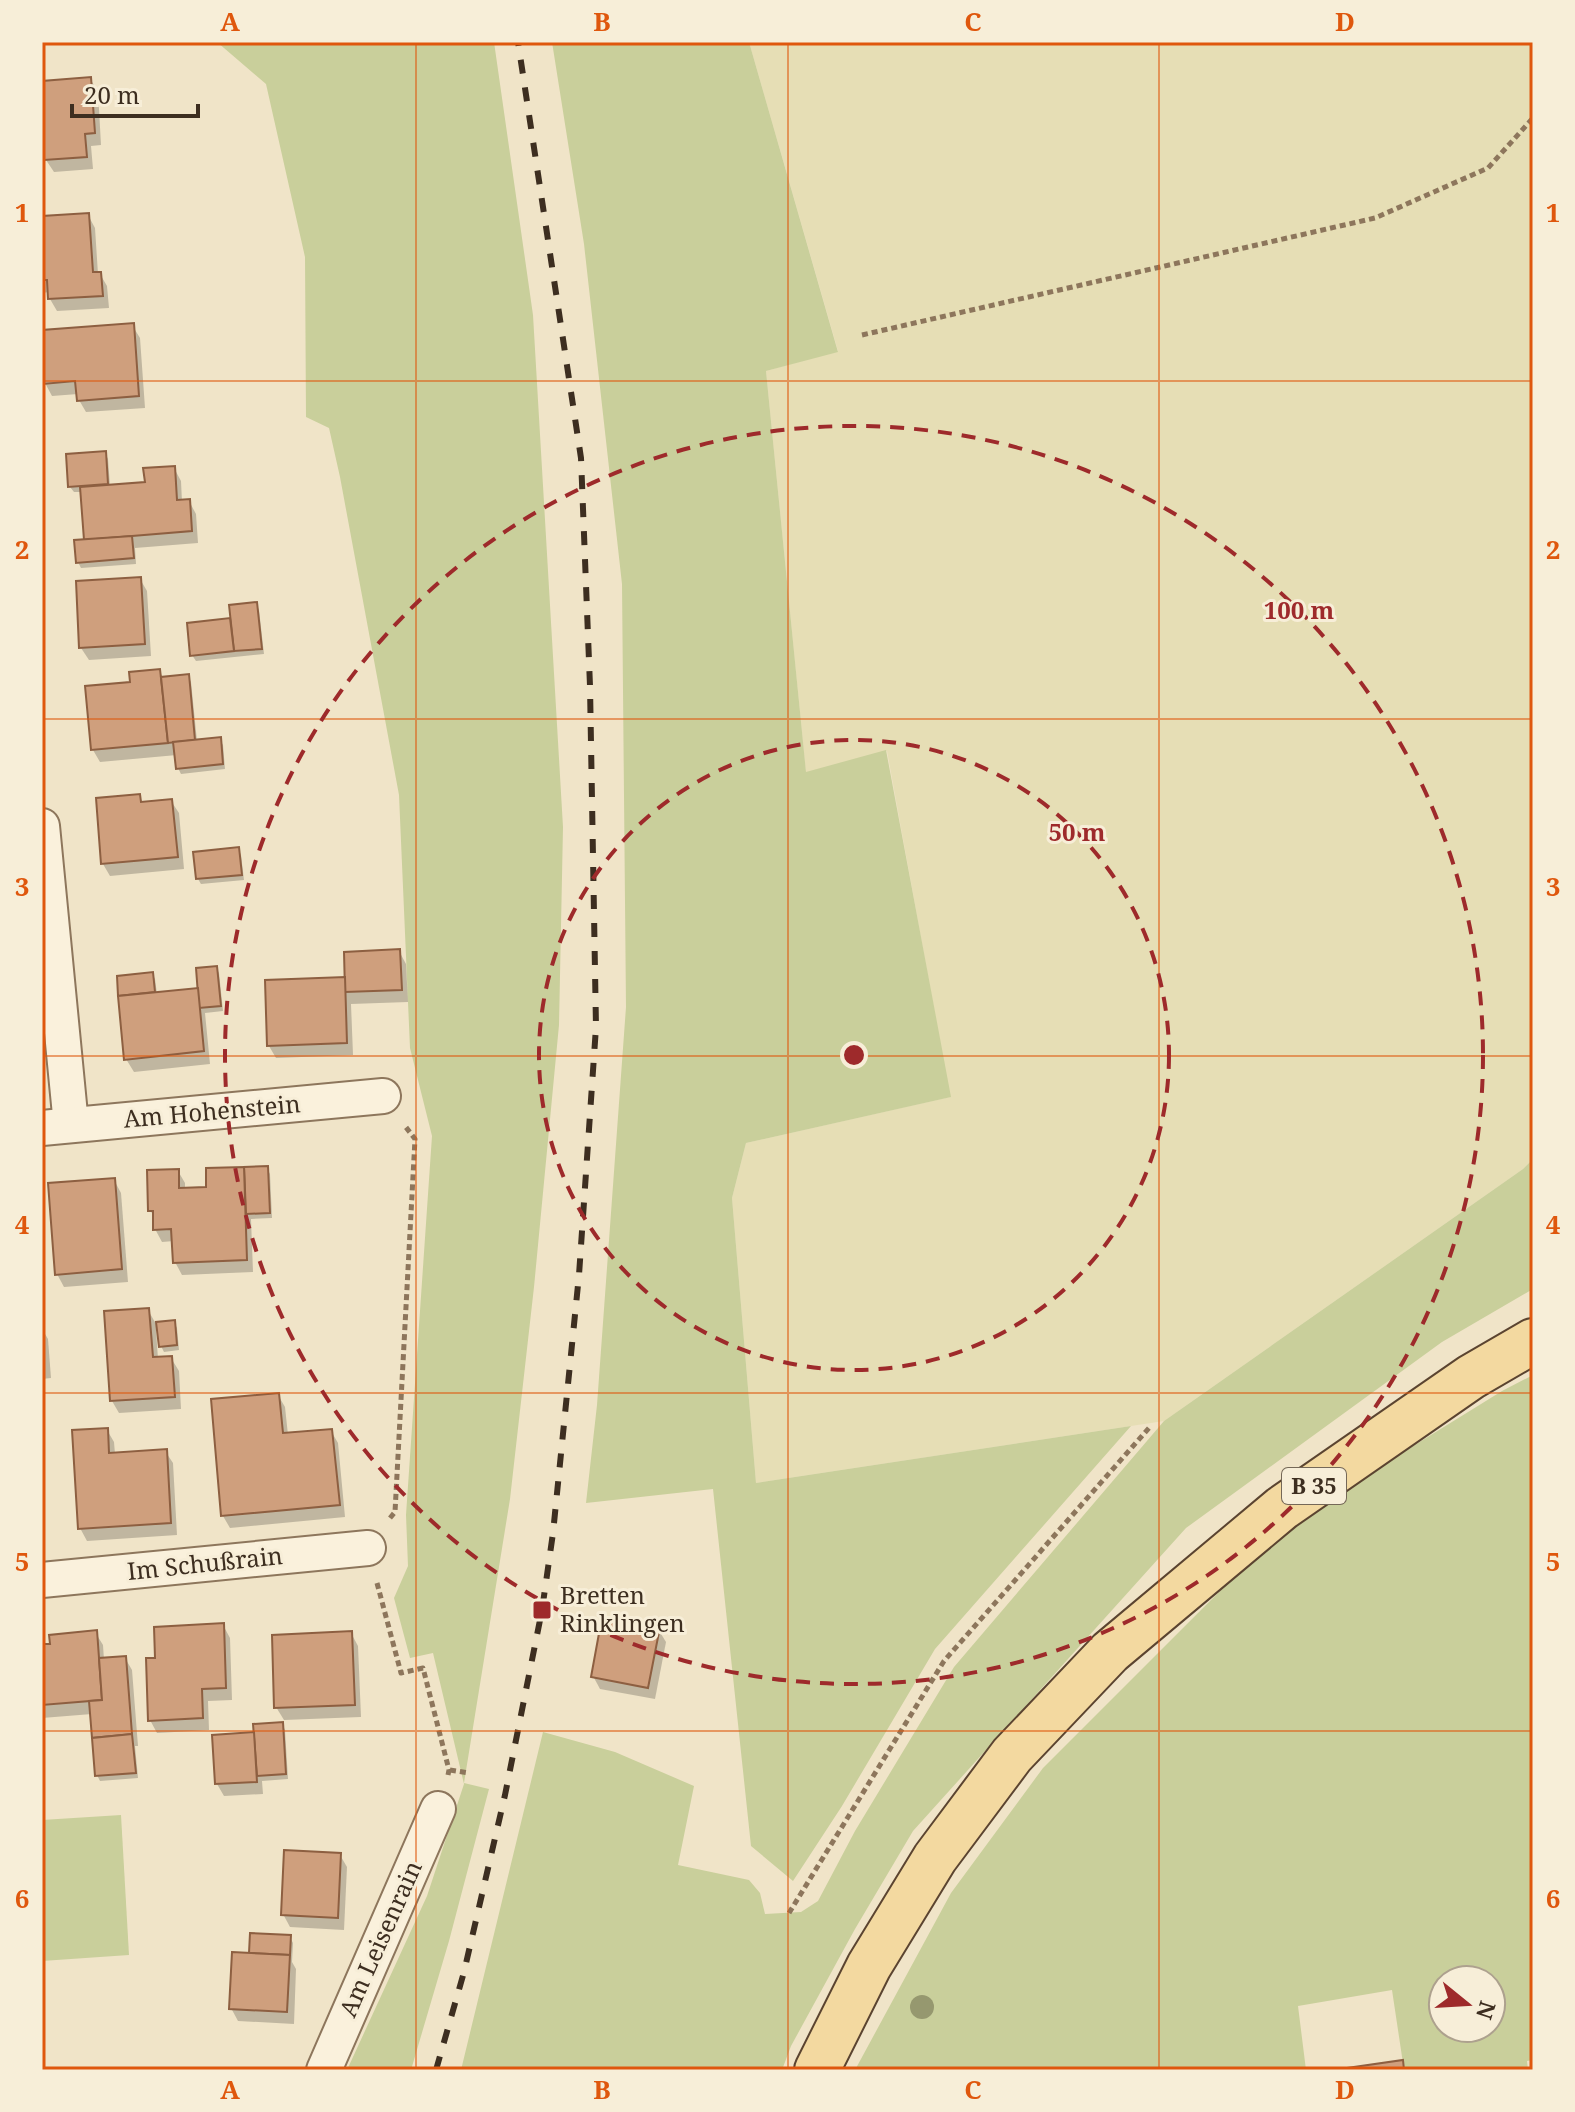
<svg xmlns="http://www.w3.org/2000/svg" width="1575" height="2112" font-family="'Noto Serif',serif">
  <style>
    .farmland { fill: #e6deb5 }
    .green { fill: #c9cf9b; fill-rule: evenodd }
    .shadow { fill: #0003 }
    .building { fill: #cf9f7d; stroke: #8d5f41; stroke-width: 2 }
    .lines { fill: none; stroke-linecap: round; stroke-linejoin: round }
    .minor-casing { stroke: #8d765c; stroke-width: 38 }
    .primary-casing { stroke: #5b4430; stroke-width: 48 }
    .path { stroke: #8d765c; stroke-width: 5; stroke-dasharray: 6 4; stroke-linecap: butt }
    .minor { stroke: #faf1dc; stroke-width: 34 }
    .primary { stroke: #f3d9a0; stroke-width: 44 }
    .rail { stroke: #3d2e20; stroke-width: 6; stroke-dasharray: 14 14; stroke-linecap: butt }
    .tree { fill: #96986f }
    .grid { fill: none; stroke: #df570d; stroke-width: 2; stroke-opacity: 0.55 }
    .ring { fill: none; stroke: #9e2a2b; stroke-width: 4; stroke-dasharray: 14 10 }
    .poi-dot { fill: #9e2a2b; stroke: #f7eed8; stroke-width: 3 }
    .labels { text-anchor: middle; stroke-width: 6; stroke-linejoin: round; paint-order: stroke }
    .shield { fill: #f7eed8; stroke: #756857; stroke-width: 2 }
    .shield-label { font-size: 22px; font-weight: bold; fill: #3d2e20 }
    .street-label { font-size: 24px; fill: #3d2e20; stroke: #f7eed8 }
    .poi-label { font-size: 24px; fill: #3d2e20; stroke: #f7eed8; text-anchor: start }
    .centre { fill: #9e2a2b; stroke: #f7eed8; stroke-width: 4 }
    .ring-label { font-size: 24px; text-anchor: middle; font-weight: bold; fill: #9e2a2b; stroke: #f7eed8; stroke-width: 6; stroke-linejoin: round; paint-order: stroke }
    .neatline { fill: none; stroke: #df570d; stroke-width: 3 }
    .grid-label { font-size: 26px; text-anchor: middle; font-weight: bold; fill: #df570d }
  </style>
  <rect width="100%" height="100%" fill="#f0e4c8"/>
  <polygon class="farmland" points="749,42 1533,42 1533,1159 1523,1169 1164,1421 756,1483 732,1198 746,1143 950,1097 887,751 806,773 766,371 838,351"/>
  <g class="green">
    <polygon points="217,42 494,42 533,315 563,827 559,1025 534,1287 510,1499 464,1783 489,1789 449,1941 411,2070 347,2070 427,1896 464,1784 433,1653 410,1658 394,1598 408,1566 406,1515 432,1136 410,1048 399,795 340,477 329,428 306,417 305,257 266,84"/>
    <polygon points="552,42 749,42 838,352 766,371 806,772 886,750 951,1097 746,1143 732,1198 756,1483 1131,1426 935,1649 842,1806 793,1881 751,1846 713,1489 586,1503 597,1405 626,1007 622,584 584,244"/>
    <polygon points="1533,1159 1533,1289 1442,1342 1186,1528 913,1831 855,1929 791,2046 782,2070 461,2070 543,1732 615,1752 694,1786 678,1865 749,1880 760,1893 765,1914 801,1912 818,1901 855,1831 954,1667 1164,1421 1523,1169"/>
    <path d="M1533 1375V2060L1527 2061 1528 2070H1404L1392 1990 1298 2006 1306 2070H855L951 1893 1043 1768 1223 1588 1334 1495 1502 1391ZM1443 1980H1491V2028H1443Z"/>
    <polygon points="121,1815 129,1955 42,1961 42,1820"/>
  </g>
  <g class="shadow">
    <polygon points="90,79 98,91 101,145 91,146 93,169 54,172 46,160 46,149 42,150 42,83"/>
    <polygon points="88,215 95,228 98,274 100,274 107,286 109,308 57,311 50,299 49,292 42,293 42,218"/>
    <polygon points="132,325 140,338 145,408 86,412 79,400 78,394 52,396 45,383 42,332"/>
    <polygon points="105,453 108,459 110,486 147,483 174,468 181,481 182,502 189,501 196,514 198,543 135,548 136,564 81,568 78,562 86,542 82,492 74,492 70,487"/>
    <polygon points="140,579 147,591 151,656 89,660 81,648"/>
    <polygon points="256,604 259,610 264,654 196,661 192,655 189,624 233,620"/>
    <polygon points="159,671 164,679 188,676 191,682 197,741 219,739 223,745 225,769 181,774 178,768 177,755 100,762 93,750 133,683"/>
    <polygon points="138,796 143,804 171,801 179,813 184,869 110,876 103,864"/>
    <polygon points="238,849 241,855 244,880 201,884 198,879"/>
    <polygon points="399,951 406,964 408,1002 351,1004 353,1055 276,1058 269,1046 347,979"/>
    <polygon points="216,968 219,973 223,1011 205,1013 210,1064 134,1072 126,1059 119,977 152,974 155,979 157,994 200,990"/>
    <polygon points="267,1168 270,1174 272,1218 251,1219 253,1272 182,1275 175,1262 174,1241 162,1242 155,1229 155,1218 150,1210 178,1171 185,1183 185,1190 208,1189 208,1170"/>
    <polygon points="114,1180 121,1193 128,1282 64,1287 57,1274"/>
    <polygon points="148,1310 156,1324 174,1322 177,1328 179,1350 164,1352 161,1346 159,1330 156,1330 158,1359 171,1358 179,1371 181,1409 119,1413 112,1401"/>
    <polygon points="42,1329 48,1339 51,1378 42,1379"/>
    <polygon points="278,1395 285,1407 288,1435 331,1431 338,1443 345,1517 230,1528 223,1516 213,1401"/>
    <polygon points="107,1430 114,1442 115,1454 165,1451 173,1463 177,1535 87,1541 80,1528"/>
    <polygon points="223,1625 230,1638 232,1700 208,1701 209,1730 157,1733 150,1720 157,1660"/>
    <polygon points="658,1629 666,1642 655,1699 600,1689 593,1676"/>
    <polygon points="95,1632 103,1645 104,1660 125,1658 132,1670 138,1746 135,1746 138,1778 100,1781 97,1775 92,1714 42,1718 42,1646"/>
    <polygon points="351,1633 358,1646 361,1717 284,1720 276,1707"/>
    <polygon points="282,1724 285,1730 288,1779 262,1781 263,1794 224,1796 217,1784 256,1734"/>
    <polygon points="340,1855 347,1867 344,1930 290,1927 283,1914"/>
    <polygon points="290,1937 293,1943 292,1962 296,1969 294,2024 238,2021 231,2008 251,1955"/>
  </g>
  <g class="building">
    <polygon points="91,77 95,133 85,134 87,157 44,160 42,137 42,81"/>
    <polygon points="89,213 93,272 101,272 103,296 48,299 47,280 42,280 42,216"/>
    <polygon points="134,323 139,396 77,401 75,381 43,384 42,330"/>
    <polygon points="106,451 108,484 68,487 66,454"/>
    <polygon points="175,466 177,500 190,499 192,531 84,540 80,487 145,482 143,468"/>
    <polygon points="132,536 134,558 76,563 74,540"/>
    <polygon points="141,577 145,644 79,648 76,581"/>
    <polygon points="257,602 262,649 234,651 229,605"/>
    <polygon points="230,618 234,651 190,656 187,623"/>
    <polygon points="160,669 168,743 91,750 85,686 130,682 129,672"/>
    <polygon points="189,674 195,740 168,743 161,677"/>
    <polygon points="221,737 223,764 176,769 173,742"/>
    <polygon points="140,794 141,802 172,799 178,857 101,864 96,798"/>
    <polygon points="239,847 242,875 196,879 193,852"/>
    <polygon points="400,949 402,990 345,992 344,952"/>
    <polygon points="217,966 221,1006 199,1008 196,968"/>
    <polygon points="153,972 155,992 118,996 117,976"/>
    <polygon points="345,977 347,1043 267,1046 265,980"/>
    <polygon points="198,988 204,1051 124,1060 118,996"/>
    <polygon points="268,1166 270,1213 246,1214 244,1167"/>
    <polygon points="244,1167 247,1260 173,1263 171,1229 153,1230 153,1211 148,1211 147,1170 179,1169 179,1188 206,1187 206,1168"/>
    <polygon points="115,1178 122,1269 55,1275 48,1183"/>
    <polygon points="149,1308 153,1357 172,1356 175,1397 110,1401 104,1311"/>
    <polygon points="175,1320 177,1345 159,1347 156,1322"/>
    <polygon points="279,1393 283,1433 332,1429 340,1505 221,1516 211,1399"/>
    <polygon points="108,1428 109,1453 167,1449 171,1523 78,1529 72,1430"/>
    <polygon points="602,1617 660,1627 648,1688 591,1677"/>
    <polygon points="224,1623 226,1688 202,1689 203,1718 148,1721 146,1658 155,1658 154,1627"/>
    <polygon points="97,1630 102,1700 42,1705 42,1644 50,1644 49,1635"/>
    <polygon points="352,1631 355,1705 274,1708 272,1635"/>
    <polygon points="126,1656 132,1734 92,1738 89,1701 102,1700 99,1658"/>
    <polygon points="283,1722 286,1774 257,1776 253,1724"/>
    <polygon points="254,1732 257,1782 215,1784 212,1735"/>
    <polygon points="132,1734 136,1773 95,1776 92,1738"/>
    <polygon points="284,1850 341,1853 338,1918 281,1915"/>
    <polygon points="250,1933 291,1935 290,1955 249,1953"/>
    <polygon points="232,1952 290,1955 287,2012 229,2009"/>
    <polygon points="1403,2060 1404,2070 1333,2070"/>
  </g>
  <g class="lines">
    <defs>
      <g id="minor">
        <polyline points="42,826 71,1125"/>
        <polyline points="42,1128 383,1096"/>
        <polyline points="42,1580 368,1548"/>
        <polyline points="324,2070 438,1809"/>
      </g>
      <polyline id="primary" points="817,2070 869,1966 935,1858 1012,1755 1110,1652 1282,1508 1471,1377 1533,1341"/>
    </defs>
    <use href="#minor" class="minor-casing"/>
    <use href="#primary" class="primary-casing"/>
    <g class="path">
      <polyline points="862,335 1375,218 1488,168 1533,118"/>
      <polyline points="390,1518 395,1512 415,1139 405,1126"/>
      <polyline points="377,1583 401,1673 423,1668 449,1770 448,1775"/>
      <polyline points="450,1770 469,1773"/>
      <polyline points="789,1913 944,1661 1149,1428"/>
    </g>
    <use href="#minor" class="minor"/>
    <use href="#primary" class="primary"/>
    <polyline class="rail" points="436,2070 464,1972 505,1795 542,1610 553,1533 579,1275 596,1027 590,686 581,458 518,42"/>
  </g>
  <circle class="tree" cx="922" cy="2007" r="12"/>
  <path class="grid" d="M416 42V2070M788 42V2070M1159 42V2070M42 381H1533M42 719H1533M42 1056H1533M42 1393H1533M42 1731H1533"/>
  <g class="ring">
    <circle cx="854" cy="1055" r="315"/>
    <circle cx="854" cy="1055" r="629"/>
  </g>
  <rect class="poi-dot" x="532" y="1600" width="20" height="20" rx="4"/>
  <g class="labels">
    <rect class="shield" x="1282" y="1468" width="64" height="36" rx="6"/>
    <g class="shield-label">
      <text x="1314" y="1494">B 35</text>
    </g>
    <g class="street-label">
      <text transform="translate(212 1112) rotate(-5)" y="8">Am Hohenstein</text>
      <text transform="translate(205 1564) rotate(-6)" y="8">Im Schußrain</text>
      <text transform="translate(381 1939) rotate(-66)" y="8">Am Leisenrain</text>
    </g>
    <g class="poi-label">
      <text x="560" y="1604">Bretten<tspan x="560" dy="28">Rinklingen</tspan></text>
    </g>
  </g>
  <circle cx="854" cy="1055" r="12" class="centre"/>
  <g class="ring-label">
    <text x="1299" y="619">100 m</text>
    <text x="1077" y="841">50 m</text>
  </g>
  <rect width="1575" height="2112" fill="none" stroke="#f7eed8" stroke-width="88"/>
  <g transform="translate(1467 2004) rotate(108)"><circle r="38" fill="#f7eed8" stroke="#ada18e" stroke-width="2"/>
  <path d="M0-6L14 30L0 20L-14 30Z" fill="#9e2a2b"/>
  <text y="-12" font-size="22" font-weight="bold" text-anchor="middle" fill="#3d2e20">N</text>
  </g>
  <path d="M72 104v12h126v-12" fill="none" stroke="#3d2e20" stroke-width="4"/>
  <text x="84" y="104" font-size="24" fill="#3d2e20" stroke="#f7eed8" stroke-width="6" paint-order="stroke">20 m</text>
  <rect x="44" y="44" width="1487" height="2024" class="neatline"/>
  <g class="grid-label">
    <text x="230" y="31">A</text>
    <text x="602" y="31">B</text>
    <text x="973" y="31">C</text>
    <text x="1345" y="31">D</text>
    <text x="22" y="222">1</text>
    <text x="1553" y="222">1</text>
    <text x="22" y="559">2</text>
    <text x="1553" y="559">2</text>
    <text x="22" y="896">3</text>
    <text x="1553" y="896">3</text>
    <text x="22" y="1234">4</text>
    <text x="1553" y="1234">4</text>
    <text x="22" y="1571">5</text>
    <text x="1553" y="1571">5</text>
    <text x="22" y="1908">6</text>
    <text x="1553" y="1908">6</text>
    <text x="230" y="2099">A</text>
    <text x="602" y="2099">B</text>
    <text x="973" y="2099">C</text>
    <text x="1345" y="2099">D</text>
  </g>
</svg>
